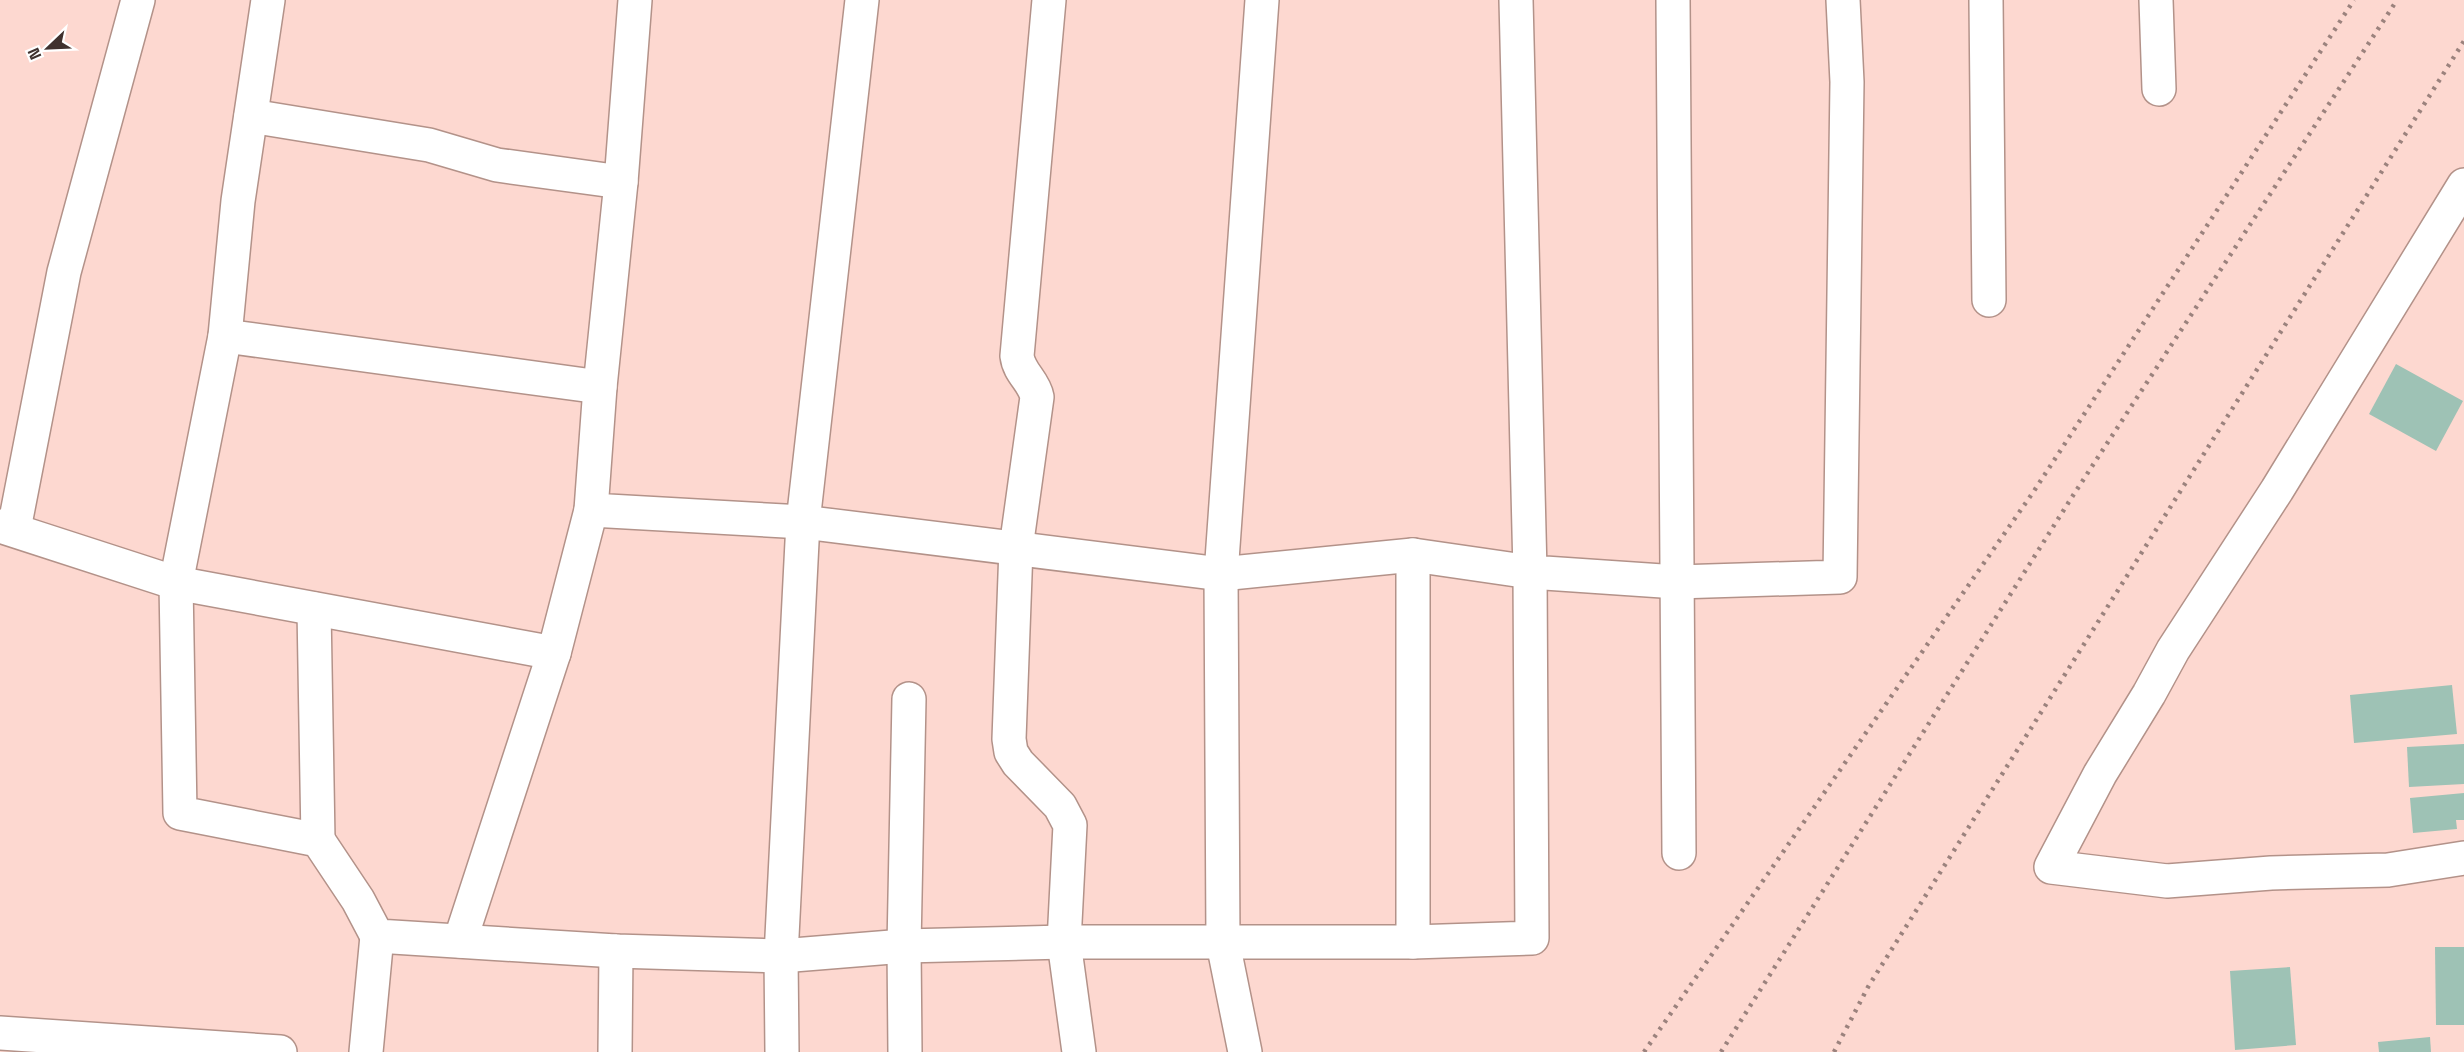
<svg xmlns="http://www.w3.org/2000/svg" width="2464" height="1052" font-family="'Space Grotesk',sans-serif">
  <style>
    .building { fill: #9ec2b5 }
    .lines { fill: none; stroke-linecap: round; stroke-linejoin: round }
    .street-casing { stroke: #b39289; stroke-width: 36 }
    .street { stroke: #fff; stroke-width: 33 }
    .rail { stroke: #9b827d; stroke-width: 4.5; stroke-dasharray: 3 6; stroke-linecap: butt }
  </style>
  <rect width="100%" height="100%" fill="#fdd8d0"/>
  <g class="building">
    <polygon points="2396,364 2463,401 2436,451 2369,414"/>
    <polygon points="2452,685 2457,734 2354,743 2350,695"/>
    <polygon points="2464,744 2464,784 2409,787 2407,747"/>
    <polygon points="2464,793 2464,820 2456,820 2457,829 2413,833 2410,798"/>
    <polygon points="2435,947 2464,947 2464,1025 2436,1025"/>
    <polygon points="2290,967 2296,1045 2235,1050 2230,971"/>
    <polygon points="2430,1037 2431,1052 2379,1052 2378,1042"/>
  </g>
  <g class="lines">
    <defs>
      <g id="street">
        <polyline points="268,0 238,201 225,336 176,583 180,813 318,840 358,900 377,936 616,951 781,956 904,946 1064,942 1413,942 1532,938 1530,572 1413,555 1221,574 803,522 591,510 600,387 621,182 635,0"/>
        <path d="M1049 0 1017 356C1019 373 1034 381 1037 397L1016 548 1009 739 1011 752 1018 763 1060 806 1070 825 1064 942 1079 1052"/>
        <polyline points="1516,0 1530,572 1677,582 1840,577 1847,82 1843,0"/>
        <polyline points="1673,0 1679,853"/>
        <polyline points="1986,0 1989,300"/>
        <polyline points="2156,0 2159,89"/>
        <polyline points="251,116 429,145 497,165 621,182"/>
        <polyline points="2464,185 2277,490 2173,650 2149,694 2100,774 2051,867 2167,881 2271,873 2388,870 2464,858"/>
        <polyline points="225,336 600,387"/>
        <polyline points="0,526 176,583 554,653 591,510"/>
        <polyline points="14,529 64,272 138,0"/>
        <polyline points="1413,555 1413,942"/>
        <polyline points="314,609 318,840"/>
        <polyline points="460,941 554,653"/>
        <polyline points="0,1033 280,1052"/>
        <polyline points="366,1052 377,936"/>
        <polyline points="615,1052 616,951"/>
        <polyline points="782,1052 781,956 803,522 862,0"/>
        <polyline points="905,1052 904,946 909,699"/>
        <polyline points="1245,1052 1223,943 1221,574 1262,0"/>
      </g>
    </defs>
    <use href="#street" class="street-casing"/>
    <use href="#street" class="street"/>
    <g class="rail">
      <polyline points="1644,1052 2034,491 2354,0"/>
      <polyline points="1721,1052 2072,497 2397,0"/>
      <polyline points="1834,1052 1868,987 2464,41"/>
    </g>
  </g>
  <g transform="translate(48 48) rotate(247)" stroke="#ffffff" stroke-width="4.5" paint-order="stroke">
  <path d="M0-4.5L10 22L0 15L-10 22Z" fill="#3f312e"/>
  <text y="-9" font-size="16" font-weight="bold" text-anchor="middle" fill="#3f312e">N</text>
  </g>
</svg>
